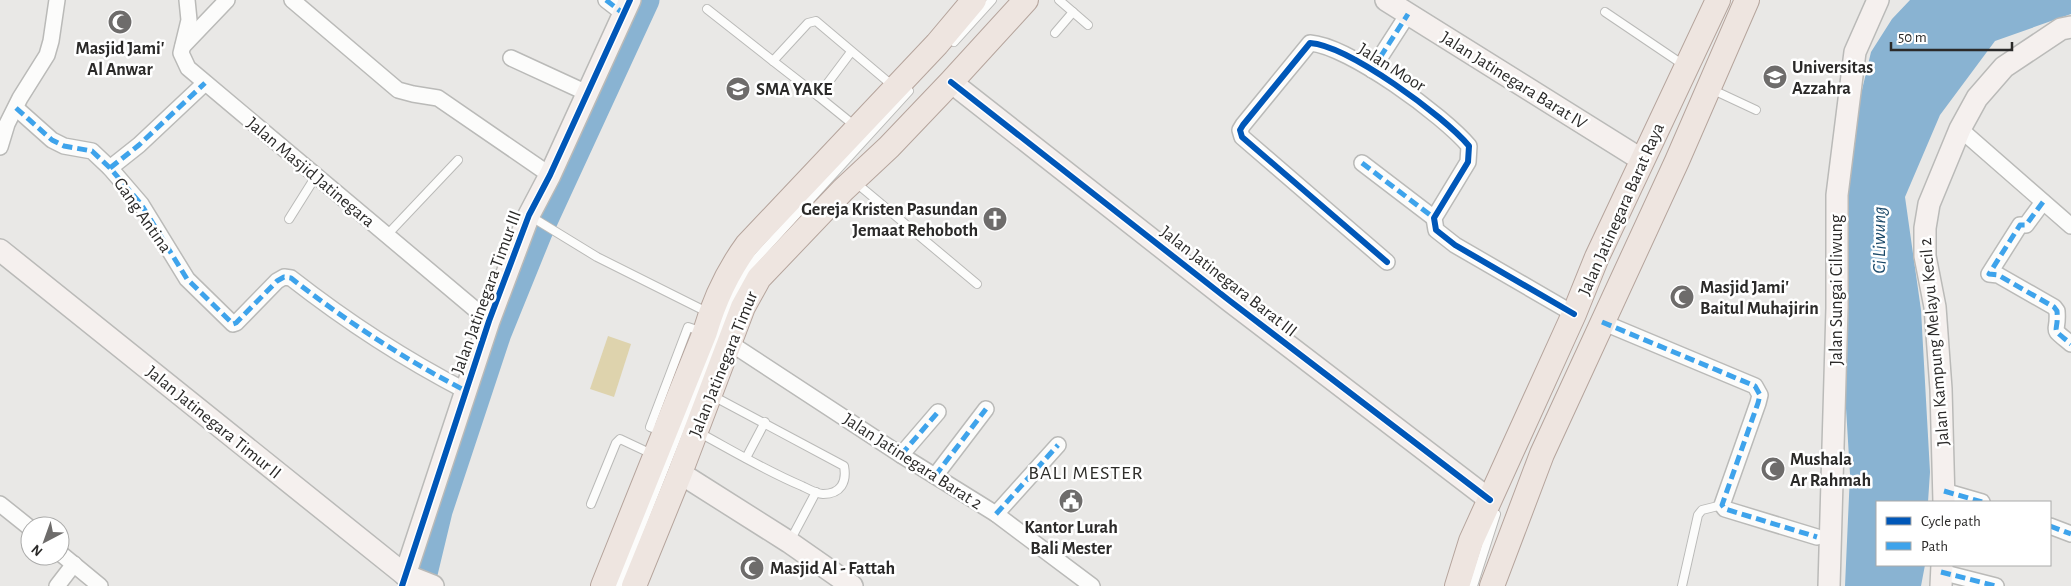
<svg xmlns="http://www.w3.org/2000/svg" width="2071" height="586" font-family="'Alegreya Sans',sans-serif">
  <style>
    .green { fill: #ded3ad }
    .water { fill: #89b3d2 }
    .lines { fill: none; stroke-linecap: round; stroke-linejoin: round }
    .river { stroke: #89b3d2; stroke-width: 29 }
    .lane-casing { stroke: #babab8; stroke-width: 10 }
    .street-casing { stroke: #babab8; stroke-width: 18 }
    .secondary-casing { stroke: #babab8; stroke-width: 24 }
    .primary-casing { stroke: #b5a49c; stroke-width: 26 }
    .lane { stroke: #fcfcfb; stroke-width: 8 }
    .street { stroke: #fcfcfb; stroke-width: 15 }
    .secondary { stroke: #f5f0ee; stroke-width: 21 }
    .primary { stroke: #eee5e0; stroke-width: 24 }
    .quiet { stroke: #3ea3eb; stroke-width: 5; stroke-dasharray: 10 5; stroke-linecap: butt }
    .cycleway-casing { stroke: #fff; stroke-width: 9 }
    .cycleway { stroke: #0057b8; stroke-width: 6 }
    .labels { text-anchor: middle; stroke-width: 5; stroke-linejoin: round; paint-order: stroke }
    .poi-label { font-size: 18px; font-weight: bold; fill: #2b2a29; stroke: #fff; text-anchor: start }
    .street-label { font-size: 18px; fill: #2b2a29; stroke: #fff }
    .water-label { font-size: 19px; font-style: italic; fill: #1b4969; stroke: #fff }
    .quarter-label { font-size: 20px; letter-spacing: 1px; fill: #2e2d2a; stroke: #fff }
  </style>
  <rect width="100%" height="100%" fill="#e9e8e6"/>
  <polygon class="green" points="608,336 631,344 614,397 590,389"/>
  <polygon class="water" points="1910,0 2071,0 2071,14 1995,41 1940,115 1905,197 1921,310 1930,472 1928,502 1877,502 1877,565 1925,565 1921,586 1845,586 1850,474 1844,375 1841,239 1857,111 1871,52 1892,19"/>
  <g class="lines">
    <polyline class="river" points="420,586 438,511 497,333 538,232 645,0"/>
    <defs>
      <g id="lane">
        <polyline points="1059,0 1088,25"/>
        <polyline points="707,9 773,61 808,23 816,21 893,86"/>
        <polyline points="1605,12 1685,66"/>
        <polyline points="1055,33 1073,12"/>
        <polyline points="954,42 992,0"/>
        <polyline points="851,52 818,96 855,126"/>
        <polyline points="773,61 818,96"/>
        <polyline points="1711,89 1756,110"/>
        <polyline points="855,182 977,284"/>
        <polyline points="530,216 597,257 709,313"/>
        <polyline points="289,219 316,176"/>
        <polyline points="387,235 458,160"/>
        <polyline points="661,431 650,427 688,327 703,332"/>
        <path d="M698 432C733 451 766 471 802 486 808 489 817 494 823 494 841 494 847 482 844 466L713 396"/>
        <polyline points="746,458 765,422"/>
        <polyline points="591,504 616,443 620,439 654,455"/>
        <polyline points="790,541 816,492"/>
        <polyline points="618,586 734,293 754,261 909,91"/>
        <polyline points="1473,586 1496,514"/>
        <polyline points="1682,586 1698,515 1702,510 1722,505"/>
      </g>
      <g id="street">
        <polyline points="187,0 189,20 181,53 188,68 489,321"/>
        <polyline points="292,0 398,90 413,94 438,98 550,175"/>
        <polyline points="606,0 624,14"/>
        <polyline points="183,46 227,0"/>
        <polyline points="511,58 587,93"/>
        <polyline points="1372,70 1408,14"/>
        <path d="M16 108 52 140 64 146 92 151 110 168 141 204 187 279 233 324 236 323 277 281 284 277 291 278C346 321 404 359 466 391"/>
        <polyline points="1960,129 2071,226"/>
        <polyline points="0,147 7,124 20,98 47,55 51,41 57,0"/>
        <polyline points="1362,163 1434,218"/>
        <polyline points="110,168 139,145 205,83"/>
        <path d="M2043 202 2026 225H2020L1989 274 1998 275 2054 307 2057 311C2059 336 2048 325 2071 344"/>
        <path d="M1387 262 1242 137 1240 130 1243 125 1310 43C1349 46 1444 116 1469 146L1468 162 1434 218 1436 230 1455 245 1574 314"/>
        <polyline points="1602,322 1755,386 1760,395 1758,403 1722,505 1725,509 1817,537"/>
        <polyline points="730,343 901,455 996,514 1092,586"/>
        <polyline points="901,455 938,412"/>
        <polyline points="935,476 986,409"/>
        <polyline points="1944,491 1982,502"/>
        <polyline points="0,504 30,528"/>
        <polyline points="996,514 1058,445"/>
        <polyline points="2050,526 2071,534"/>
        <polyline points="60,553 100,586"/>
        <polyline points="1941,572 1996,586"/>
        <polyline points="57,586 74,564"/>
      </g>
      <g id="secondary">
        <polyline points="1386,0 1642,160"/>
        <polyline points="951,82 1230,301 1490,500"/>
        <polyline points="0,250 405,575 433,586"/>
        <polyline points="680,473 789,542 852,586"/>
        <polyline points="1944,502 1941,389 1935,307 1925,256 1925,228 1929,204 1960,129 1977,98 2004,67 2061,29 2071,27"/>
        <polyline points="405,575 489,321 529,215 550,175 630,0"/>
        <polyline points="1829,586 1837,308 1837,195 1855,52 1878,0"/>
        <polyline points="1941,586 1942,565"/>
      </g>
      <g id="primary">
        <path d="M603 586 705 332C714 301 728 271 747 245L937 44 974 0"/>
        <polyline points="634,586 680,473 743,307 759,278 843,190 889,147 951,82 1026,0"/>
        <polyline points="1457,586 1471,541 1574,314 1597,257 1718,0"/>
        <polyline points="1492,586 1542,454 1677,161 1747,0"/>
      </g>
    </defs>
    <use href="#lane" class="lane-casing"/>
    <use href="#street" class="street-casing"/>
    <use href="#secondary" class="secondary-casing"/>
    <use href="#primary" class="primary-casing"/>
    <use href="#lane" class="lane"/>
    <use href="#street" class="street"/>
    <use href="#secondary" class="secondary"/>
    <use href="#primary" class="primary"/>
    <g class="quiet">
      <polyline points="606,0 624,14"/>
      <polyline points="1372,70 1408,14"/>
      <path d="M16 108 52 140 64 146 92 151 110 168 141 204 187 279 233 324 236 323 277 281 284 277 291 278C346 321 404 359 466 391"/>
      <polyline points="1362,163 1434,218"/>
      <polyline points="110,168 139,145 205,83"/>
      <path d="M2043 202 2026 225H2020L1989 274 1998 275 2054 307 2057 311C2059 336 2048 325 2071 344"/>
      <polyline points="1602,322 1755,386 1760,395 1758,403 1722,505 1725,509 1817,537"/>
      <polyline points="901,455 938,412"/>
      <polyline points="935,476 986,409"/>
      <polyline points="1944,491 1982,502"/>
      <polyline points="996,514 1058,445"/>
      <polyline points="2050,526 2071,534"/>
      <polyline points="1941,572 1996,586"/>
    </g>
    <defs>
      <g id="cycleway">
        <polyline points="951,82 1230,301 1490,500"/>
        <path d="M1387 262 1242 137 1240 130 1243 125 1310 43C1349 46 1444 116 1469 146L1468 162 1434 218 1436 230 1455 245 1574 314"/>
        <polyline points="402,586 489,321 529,215 550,175 630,0"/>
      </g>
    </defs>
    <use href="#cycleway" class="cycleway-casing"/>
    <use href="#cycleway" class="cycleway"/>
  </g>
  <defs>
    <symbol id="mosque-disc" viewBox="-11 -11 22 22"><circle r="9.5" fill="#6e6c6b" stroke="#fff"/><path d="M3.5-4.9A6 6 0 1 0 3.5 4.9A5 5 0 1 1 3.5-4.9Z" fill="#fff"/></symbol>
    <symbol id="university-disc" viewBox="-11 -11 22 22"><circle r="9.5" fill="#6e6c6b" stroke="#fff"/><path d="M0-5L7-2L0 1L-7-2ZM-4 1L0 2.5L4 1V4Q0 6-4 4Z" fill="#fff"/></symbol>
    <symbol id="school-disc" viewBox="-11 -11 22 22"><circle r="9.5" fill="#6e6c6b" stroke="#fff"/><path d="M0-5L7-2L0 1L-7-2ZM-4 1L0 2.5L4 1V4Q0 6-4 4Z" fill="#fff"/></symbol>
    <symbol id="church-disc" viewBox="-11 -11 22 22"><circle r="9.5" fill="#6e6c6b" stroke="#fff"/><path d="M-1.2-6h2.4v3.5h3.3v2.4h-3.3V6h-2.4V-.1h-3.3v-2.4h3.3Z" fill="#fff"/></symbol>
    <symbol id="civic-disc" viewBox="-11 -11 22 22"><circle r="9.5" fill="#6e6c6b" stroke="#fff"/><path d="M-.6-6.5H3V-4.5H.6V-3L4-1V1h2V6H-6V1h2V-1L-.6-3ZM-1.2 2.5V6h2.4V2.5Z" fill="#fff"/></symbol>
  </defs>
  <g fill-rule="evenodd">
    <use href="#mosque-disc" x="106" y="8" width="28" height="28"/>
    <use href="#university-disc" x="1761" y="63" width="28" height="28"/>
    <use href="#school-disc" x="724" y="75" width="28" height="28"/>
    <use href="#church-disc" x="981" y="205" width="28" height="28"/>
    <use href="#mosque-disc" x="1668" y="283" width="28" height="28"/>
    <use href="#mosque-disc" x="1759" y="455" width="28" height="28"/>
    <use href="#civic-disc" x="1057" y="487" width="28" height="28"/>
    <use href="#mosque-disc" x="738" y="554" width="28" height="28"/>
  </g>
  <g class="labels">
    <g class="poi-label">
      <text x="120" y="54" text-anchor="middle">Masjid Jami'<tspan x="120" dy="21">Al Anwar</tspan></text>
      <text x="1792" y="73">Universitas<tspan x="1792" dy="21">Azzahra</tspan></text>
      <text x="756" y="95">SMA YAKE</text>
      <text x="978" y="215" text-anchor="end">Gereja Kristen Pasundan<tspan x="978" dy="21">Jemaat Rehoboth</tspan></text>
      <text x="1700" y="293">Masjid Jami'<tspan x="1700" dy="21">Baitul Muhajirin</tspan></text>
      <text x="1790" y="465">Mushala<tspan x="1790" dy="21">Ar Rahmah</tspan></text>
      <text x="1071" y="533" text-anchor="middle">Kantor Lurah<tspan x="1071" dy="21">Bali Mester</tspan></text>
      <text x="770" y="574">Masjid Al - Fattah</text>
    </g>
    <g class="street-label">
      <text transform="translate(1392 67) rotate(32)" y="6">Jalan Moor</text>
      <text transform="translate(1514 80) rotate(32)" y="6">Jalan Jatinegara Barat IV</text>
      <text transform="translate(311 172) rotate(40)" y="6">Jalan Masjid Jatinegara</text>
      <text transform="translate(1621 209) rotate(-66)" y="6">Jalan Jatinegara Barat Raya</text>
      <text transform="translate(143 215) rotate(55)" y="6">Gang Antina</text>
      <text transform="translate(1229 281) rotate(38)" y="6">Jalan Jatinegara Barat III</text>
      <text transform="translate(1836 290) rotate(-90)" y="6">Jalan Sungai Ciliwung</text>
      <text transform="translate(486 292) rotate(-70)" y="6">Jalan Jatinegara Timur III</text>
      <text transform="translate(1934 342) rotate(-95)" y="6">Jalan Kampung Melayu Kecil 2</text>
      <text transform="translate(723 364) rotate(-68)" y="6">Jalan Jatinegara Timur</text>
      <text transform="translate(214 422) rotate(39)" y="6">Jalan Jatinegara Timur II</text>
      <text transform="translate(913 461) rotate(33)" y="6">Jalan Jatinegara Barat 2</text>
    </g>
    <g class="water-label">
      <text transform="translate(1878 240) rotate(-90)" y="7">Ci Liwung</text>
    </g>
    <g class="quarter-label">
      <text x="1086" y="479">BALI MESTER</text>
    </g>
  </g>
  <rect x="1876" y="501" width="175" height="65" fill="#ffffff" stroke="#aaaaa9"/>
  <rect x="1886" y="517" width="25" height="8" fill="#0057b8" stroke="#aaaaa9"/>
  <text x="1921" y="526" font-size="15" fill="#2b2a29">Cycle path</text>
  <rect x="1886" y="542" width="25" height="8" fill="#3ea3eb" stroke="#aaaaa9"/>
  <text x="1921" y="551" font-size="15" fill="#2b2a29">Path</text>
  <g transform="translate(45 541) rotate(221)"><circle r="24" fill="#ffffff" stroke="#aaaaa9"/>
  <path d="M0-4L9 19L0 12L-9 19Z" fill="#6e6c6b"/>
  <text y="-8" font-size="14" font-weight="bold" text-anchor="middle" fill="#2b2a29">N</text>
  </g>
  <path d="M1891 42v8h121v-8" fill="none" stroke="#2b2a29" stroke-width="2.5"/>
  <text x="1898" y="42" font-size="15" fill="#2b2a29" stroke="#ffffff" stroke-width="4" paint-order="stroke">50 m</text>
</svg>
